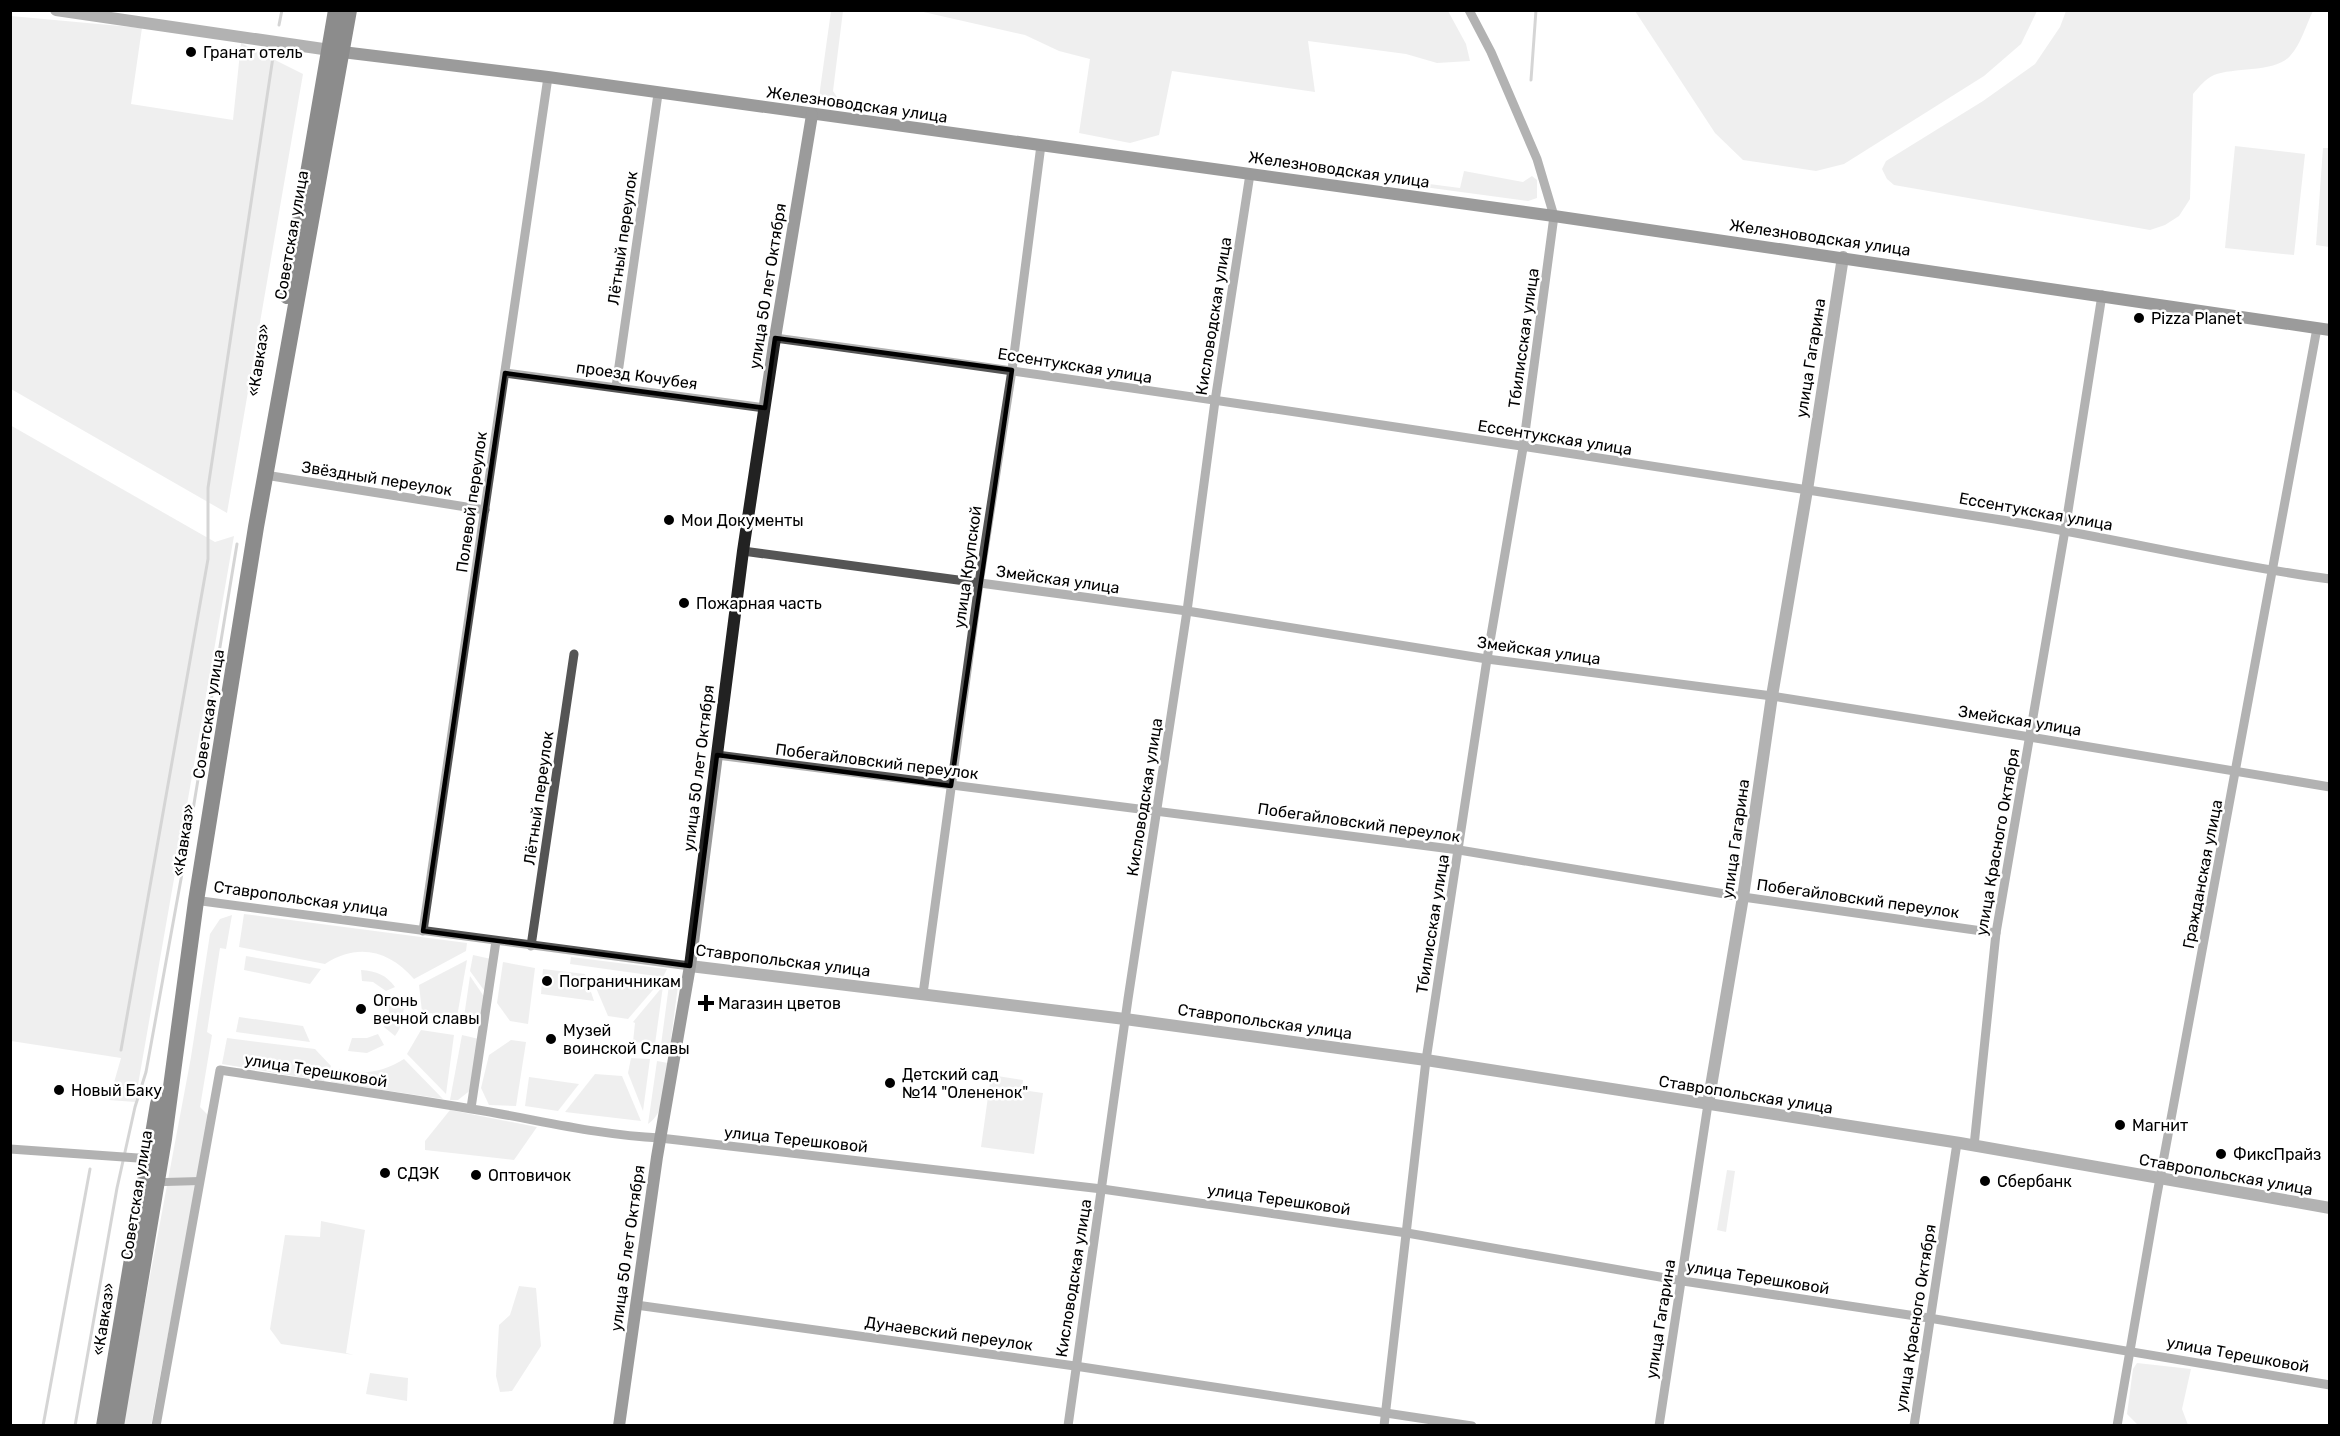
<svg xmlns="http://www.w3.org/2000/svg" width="2340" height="1436" font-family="Rubik,sans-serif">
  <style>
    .green { fill: #dcdcdc }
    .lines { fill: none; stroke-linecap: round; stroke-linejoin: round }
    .stream { stroke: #a3a3a3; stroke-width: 3 }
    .pedestrian { stroke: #555; stroke-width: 8 }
    .minor { stroke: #555; stroke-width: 9 }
    .tertiary { stroke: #555; stroke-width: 12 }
    .secondary { stroke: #222; stroke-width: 12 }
    .trunk { stroke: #000; stroke-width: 16 }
    .marked { fill: none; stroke: #000; stroke-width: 4.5; stroke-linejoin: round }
    .poi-dot { fill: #000; stroke: #fff; stroke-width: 2 }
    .labels { text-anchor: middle; stroke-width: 5; stroke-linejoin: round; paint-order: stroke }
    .poi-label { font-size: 16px; fill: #000; stroke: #fff; text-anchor: start }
    .street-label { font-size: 16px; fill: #000; stroke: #fff }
  </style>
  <rect width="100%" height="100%" fill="#fff"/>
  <g class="green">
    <polygon points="831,11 843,11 833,91 839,100 819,97"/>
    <polygon points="919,11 1448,11 1466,44 1470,61 1437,63 1406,54 1308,41 1315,92 1172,71 1159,135 1130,143 1079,133 1090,59 1059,51 1025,35"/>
    <polygon points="1635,11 2037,11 2021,44 1984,76 1844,164 1816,171 1743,160 1715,133"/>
    <path d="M2066 11V10L2313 11C2306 25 2301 44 2290 56 2275 73 2234 67 2214 75 2205 79 2199 87 2193 94L2190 199 2179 216 2165 225 2150 230 1894 185 1887 179 1882 169 1886 161 1983 101 2035 64 2060 27Z"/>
    <polygon points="11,16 142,28 131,104 233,120 241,43 303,74 227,513 11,389"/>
    <polygon points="2235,146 2305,154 2294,255 2225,248"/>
    <polygon points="2323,148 2329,148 2329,247 2316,245"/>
    <polygon points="1464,171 1523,182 1532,176 1537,180 1537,198 1528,201 1409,185 1414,182 1460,188"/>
    <polygon points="10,425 215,542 234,536 135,1102 109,1100 121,1058 11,1041"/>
    <path d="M244 914 467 943 466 951 414 979C390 951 358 942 325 964L239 947Z"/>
    <polygon points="232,915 226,949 220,948 207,1032 212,1035 200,1107 209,1116 151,1425 122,1426 191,1057 210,934 220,919"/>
    <polygon points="473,955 491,959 486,993 470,971"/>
    <polygon points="246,956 321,969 310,984 244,970"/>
    <polygon points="571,957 667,969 663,977 570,964"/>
    <polygon points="467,960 457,1017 422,1012 419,985"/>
    <polygon points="503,962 535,968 528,1024 510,1021 497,1003"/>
    <polygon points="543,969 585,974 594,1001 541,994"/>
    <path d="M361 970C377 971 386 975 395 987L386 991 373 982 362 981Z"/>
    <polygon points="470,976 485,998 482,1022 464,1017"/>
    <polygon points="591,976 658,984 628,1019 608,1016"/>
    <polygon points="669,985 678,986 670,1046 661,1045"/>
    <polygon points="663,986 655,1044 633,1042 635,1023 633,1022"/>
    <path d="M402 996C405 1010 404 1024 395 1036L384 1027 389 1018V1001Z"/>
    <polygon points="239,1017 303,1026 310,1042 236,1032"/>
    <polygon points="421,1030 454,1035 446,1094 407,1054"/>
    <polygon points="378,1034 384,1045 367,1053 348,1051 352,1038 367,1038"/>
    <polygon points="462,1035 479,1039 472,1089 458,1100 450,1100"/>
    <polygon points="227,1038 315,1049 331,1066 324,1081 222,1064"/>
    <polygon points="511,1040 526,1042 516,1106 489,1105 481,1088 489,1055"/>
    <polygon points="631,1058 650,1059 643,1111 628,1073"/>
    <path d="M404 1059 443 1099 331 1082 339 1069C361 1076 384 1072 404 1059Z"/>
    <path d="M657 1061 668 1063C665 1083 666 1112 648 1124Z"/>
    <polygon points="595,1074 622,1076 641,1121 565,1112"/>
    <polygon points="991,1075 1023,1080 1022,1090 1043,1093 1034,1154 981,1147"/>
    <polygon points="529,1077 579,1084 558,1111 525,1106"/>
    <polygon points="450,1110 537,1127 514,1160 425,1150 425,1141"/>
    <polygon points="1727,1170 1735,1171 1726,1232 1717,1230"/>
    <polygon points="321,1221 365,1230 346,1353 354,1355 281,1344 270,1329 285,1235 320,1237"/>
    <polygon points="519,1286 536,1288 541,1346 512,1391 500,1392 496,1376 499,1325 510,1315"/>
    <polygon points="2137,1363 2191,1369 2182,1409 2188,1425 2138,1425 2127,1414 2133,1369"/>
    <polygon points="370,1373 408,1378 407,1401 366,1394"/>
  </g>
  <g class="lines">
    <g class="stream">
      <polyline points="279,25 282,10"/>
      <polyline points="1531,80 1536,10"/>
      <polyline points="121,1050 208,559 208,488 273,57"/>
      <polyline points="43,1426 90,1169"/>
      <polyline points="75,1426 117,1188 135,1107 146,1072 187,846 237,544"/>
    </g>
    <polyline class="pedestrian" points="165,1182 200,1181"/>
    <g class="minor">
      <path d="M775 338C1182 393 1589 456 1995 519 2107 536 2217 564 2330 579"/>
      <polyline points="505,373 765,408"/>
      <polyline points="616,387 658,94"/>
      <polyline points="265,475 485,510"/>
      <polyline points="743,551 1187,611 1487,659 1772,696 2030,737 2330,787"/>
      <polyline points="717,755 1459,850 1743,897 1996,933"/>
      <polyline points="194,900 690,966"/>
      <polyline points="423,931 548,77"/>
      <polyline points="531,946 574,654"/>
      <polyline points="923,994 979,583 1012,370 1041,145"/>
      <polyline points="471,1108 496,941"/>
      <polyline points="1974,1146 1996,933 2065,530 2102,295"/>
      <polyline points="10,1149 152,1159"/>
      <polyline points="636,1305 1075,1366 1472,1426"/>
      <path d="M156 1426 220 1070C304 1083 388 1095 472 1109 535 1119 596 1135 660 1138L1102 1189 1407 1233 1683 1281 1929 1318 2330 1385"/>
      <polyline points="1068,1426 1128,999 1187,611 1215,401 1250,174"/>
      <polyline points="1384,1426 1426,1060 1487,659 1523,448 1554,216 1537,159 1491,52 1469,10"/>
      <polyline points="1659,1426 1708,1104"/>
      <polyline points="1914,1426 1957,1143"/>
      <polyline points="2117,1426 2156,1200 2317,328"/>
    </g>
    <g class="tertiary">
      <polyline points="56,10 330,50"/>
      <polyline points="690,966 1125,1019 1426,1060 1960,1143 2330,1208"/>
      <polyline points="1708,1104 1743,897 1772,696 1807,490 1843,257"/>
    </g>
    <g class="secondary">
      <polyline points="334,51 548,77 1554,216 2330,330"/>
      <polyline points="619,1426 657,1157 690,966 743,551 775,338 812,115"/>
    </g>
    <g class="trunk">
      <polyline points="287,296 336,10"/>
      <polyline points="104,1426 158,1104"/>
      <polyline points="116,1426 164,1139 196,901 256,527 349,10"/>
    </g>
  </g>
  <path d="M0 0H2340V1436H0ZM775 338 1012 370 951 786 717 755 690 966 423 931 505 373 765 408Z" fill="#fff" fill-opacity=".55" fill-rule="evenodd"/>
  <path class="marked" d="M775 338 1012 370 951 786 717 755 690 966 423 931 505 373 765 408Z"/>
  <g class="poi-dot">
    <circle cx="191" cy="52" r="6"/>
    <circle cx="2139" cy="318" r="6"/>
    <circle cx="669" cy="520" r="6"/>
    <circle cx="684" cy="603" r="6"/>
    <circle cx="547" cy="981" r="6"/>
    <path d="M703 994h6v6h6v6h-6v6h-6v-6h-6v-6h6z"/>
    <circle cx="361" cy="1009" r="6"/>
    <circle cx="551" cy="1039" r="6"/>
    <circle cx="890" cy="1083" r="6"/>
    <circle cx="59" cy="1090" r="6"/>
    <circle cx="2120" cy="1125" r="6"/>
    <circle cx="2221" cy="1154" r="6"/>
    <circle cx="385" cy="1173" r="6"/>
    <circle cx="476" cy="1175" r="6"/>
    <circle cx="1985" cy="1181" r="6"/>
  </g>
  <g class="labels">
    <g class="poi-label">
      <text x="203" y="58">Гранат отель</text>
      <text x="2151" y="324">Pizza Planet</text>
      <text x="681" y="526">Мои Документы</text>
      <text x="696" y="609">Пожарная часть</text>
      <text x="559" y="987">Пограничникам</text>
      <text x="373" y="1006">Огонь<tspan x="373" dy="18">вечной славы</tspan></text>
      <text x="718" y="1009">Магазин цветов</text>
      <text x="563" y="1036">Музей<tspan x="563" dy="18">воинской Славы</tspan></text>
      <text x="902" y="1080">Детский сад<tspan x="902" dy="18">№14 "Олененок"</tspan></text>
      <text x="71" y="1096">Новый Баку</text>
      <text x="2132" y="1131">Магнит</text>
      <text x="2233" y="1160">ФиксПрайз</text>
      <text x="397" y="1179">СДЭК</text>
      <text x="488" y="1181">Оптовичок</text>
      <text x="1997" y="1187">Сбербанк</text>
    </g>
    <g class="street-label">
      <text transform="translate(857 104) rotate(8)" y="6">Железноводская улица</text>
      <text transform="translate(1339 169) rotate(8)" y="6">Железноводская улица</text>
      <text transform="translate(291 235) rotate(-80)" y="6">Советская улица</text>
      <text transform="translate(1820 237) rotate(8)" y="6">Железноводская улица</text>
      <text transform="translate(622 238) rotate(-82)" y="6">Лётный переулок</text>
      <text transform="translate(767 286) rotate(-81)" y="6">улица 50 лет Октября</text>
      <text transform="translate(1213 316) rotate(-81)" y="6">Кисловодская улица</text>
      <text transform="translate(1523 338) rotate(-82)" y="6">Тбилисская улица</text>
      <text transform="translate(1810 358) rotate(-81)" y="6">улица Гагарина</text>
      <text transform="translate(258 360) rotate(-81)" y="6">«Кавказ»</text>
      <text transform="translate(1075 365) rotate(9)" y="6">Ессентукская улица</text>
      <text transform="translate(637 375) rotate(8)" y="6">проезд Кочубея</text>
      <text transform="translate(1555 437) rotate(9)" y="6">Ессентукская улица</text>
      <text transform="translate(377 478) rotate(9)" y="6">Звёздный переулок</text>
      <text transform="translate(471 502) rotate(-82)" y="6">Полевой переулок</text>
      <text transform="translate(2036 511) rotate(10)" y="6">Ессентукская улица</text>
      <text transform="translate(967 567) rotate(-82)" y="6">улица Крупской</text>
      <text transform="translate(1058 579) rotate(8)" y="6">Змейская улица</text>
      <text transform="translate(1539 650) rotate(8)" y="6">Змейская улица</text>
      <text transform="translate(208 714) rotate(-81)" y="6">Советская улица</text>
      <text transform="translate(2020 720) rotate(9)" y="6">Змейская улица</text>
      <text transform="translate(877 761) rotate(7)" y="6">Побегайловский переулок</text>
      <text transform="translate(698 768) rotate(-83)" y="6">улица 50 лет Октября</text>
      <text transform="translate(1144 797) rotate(-81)" y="6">Кисловодская улица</text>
      <text transform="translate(538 798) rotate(-82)" y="6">Лётный переулок</text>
      <text transform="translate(1359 822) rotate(8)" y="6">Побегайловский переулок</text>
      <text transform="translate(1735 839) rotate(-82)" y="6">улица Гагарина</text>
      <text transform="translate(183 840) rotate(-81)" y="6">«Кавказ»</text>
      <text transform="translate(1997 842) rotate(-80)" y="6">улица Красного Октября</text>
      <text transform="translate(2202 874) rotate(-79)" y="6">Гражданская улица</text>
      <text transform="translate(301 898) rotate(8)" y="6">Ставропольская улица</text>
      <text transform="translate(1858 898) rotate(8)" y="6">Побегайловский переулок</text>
      <text transform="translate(1432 924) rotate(-81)" y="6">Тбилисская улица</text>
      <text transform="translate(783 960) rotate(7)" y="6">Ставропольская улица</text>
      <text transform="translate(1265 1021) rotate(8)" y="6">Ставропольская улица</text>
      <text transform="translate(316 1070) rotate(9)" y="6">улица Терешковой</text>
      <text transform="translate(1746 1094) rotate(9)" y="6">Ставропольская улица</text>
      <text transform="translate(796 1139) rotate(6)" y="6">улица Терешковой</text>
      <text transform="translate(2226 1174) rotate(10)" y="6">Ставропольская улица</text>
      <text transform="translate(136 1195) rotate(-81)" y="6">Советская улица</text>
      <text transform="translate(1279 1199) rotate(8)" y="6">улица Терешковой</text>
      <text transform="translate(627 1248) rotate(-82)" y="6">улица 50 лет Октября</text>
      <text transform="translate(1758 1277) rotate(9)" y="6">улица Терешковой</text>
      <text transform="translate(1073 1278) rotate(-81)" y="6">Кисловодская улица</text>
      <text transform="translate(1915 1318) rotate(-81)" y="6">улица Красного Октября</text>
      <text transform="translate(103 1319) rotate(-81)" y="6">«Кавказ»</text>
      <text transform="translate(1660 1319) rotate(-81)" y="6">улица Гагарина</text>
      <text transform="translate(949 1333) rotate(8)" y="6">Дунаевский переулок</text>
      <text transform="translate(2238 1354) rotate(10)" y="6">улица Терешковой</text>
    </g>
  </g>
  <rect width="2340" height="1436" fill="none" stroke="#000000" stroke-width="24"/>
</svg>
